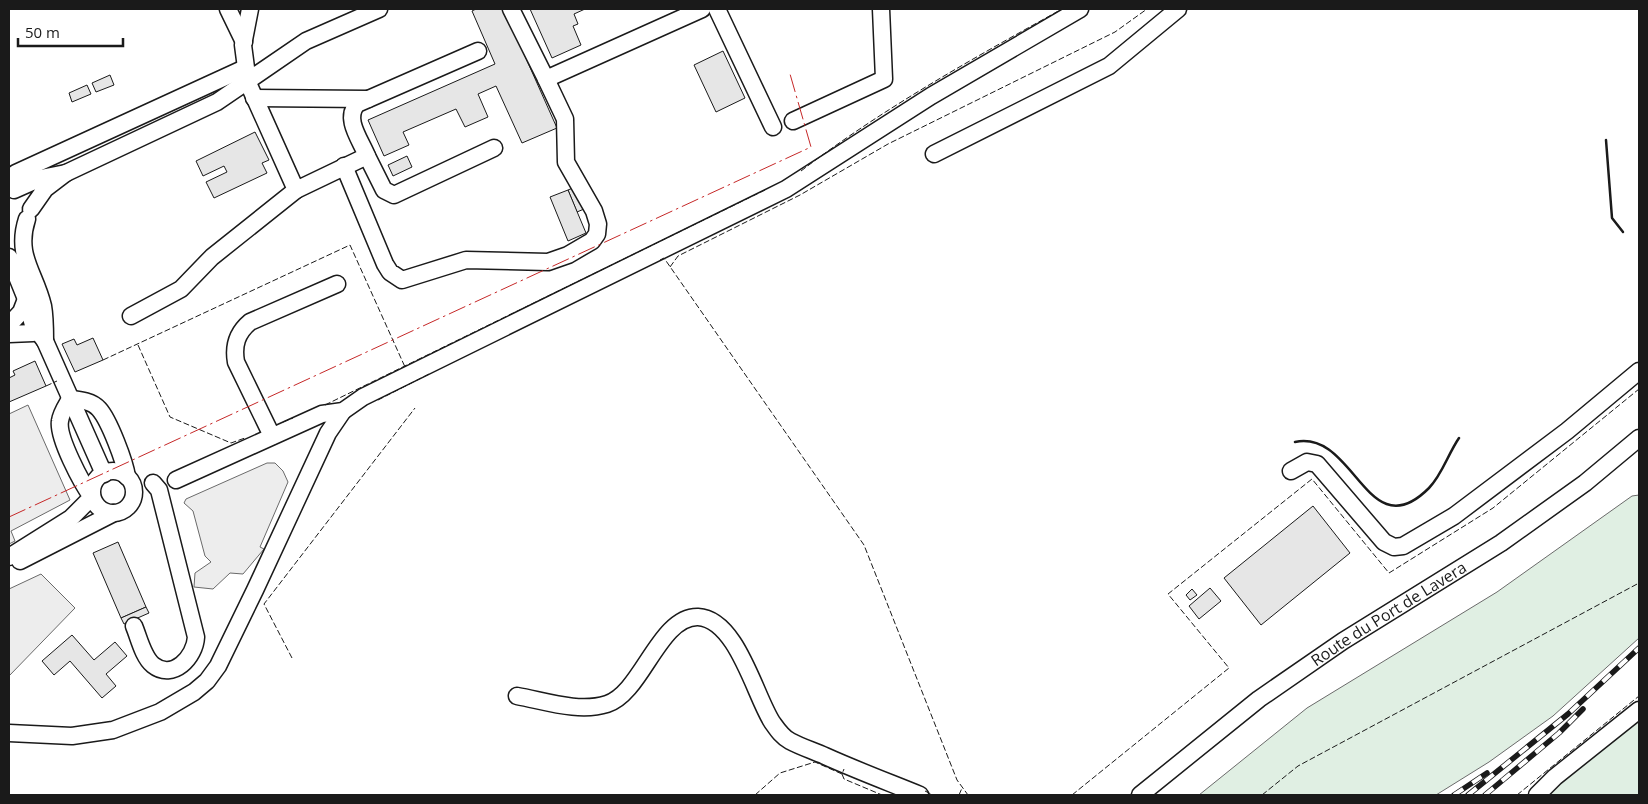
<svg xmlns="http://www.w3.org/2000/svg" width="1648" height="804" font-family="'Open Sans',sans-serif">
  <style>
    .green { fill: #e0efe3; stroke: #6a6a6a }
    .parking { fill: #ededed; stroke: #6a6a6a }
    .building { fill: #e6e6e6; stroke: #1a1a1a }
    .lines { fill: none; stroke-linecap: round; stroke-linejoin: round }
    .minor-casing { stroke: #1a1a1a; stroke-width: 19 }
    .minor { stroke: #fff; stroke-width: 16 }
    .rail-casing { stroke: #1a1a1a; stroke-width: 5.5 }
    .rail { stroke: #fff; stroke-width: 4; stroke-dasharray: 11; stroke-linecap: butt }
    .fence { stroke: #1a1a1a; stroke-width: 1; stroke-dasharray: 6 2.5; stroke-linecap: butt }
    .wall { stroke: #1a1a1a; stroke-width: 2.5 }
    .power { stroke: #c62828; stroke-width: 1; stroke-dasharray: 18 4 2.5 4; stroke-linecap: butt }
    .labels { text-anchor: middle; stroke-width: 4; stroke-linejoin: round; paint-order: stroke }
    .street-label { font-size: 16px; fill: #1a1a1a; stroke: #fff }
  </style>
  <rect width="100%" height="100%" fill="#fff"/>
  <g class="green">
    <polygon points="1639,495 1639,638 1553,716 1489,762 1436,795 1199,795 1307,708 1497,592 1632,496"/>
    <polygon points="1639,720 1639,795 1548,795 1551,791"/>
  </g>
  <g class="parking">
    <polygon points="28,405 70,500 11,531 15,541 9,544 9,414"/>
    <polygon points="267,463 275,463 283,471 288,482 260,547 264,549 243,574 230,573 213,589 194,587 195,573 211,562 205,556 193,511 184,503 186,499"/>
    <polygon points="41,574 75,608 9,676 9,589"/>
  </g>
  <g class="building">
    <polygon points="476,9 504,9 557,128 522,143 496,86 478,94 488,117 465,127 456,109 403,132 409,145 384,156 368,120 495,64 472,11"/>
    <polygon points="530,9 585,9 574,14 578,24 573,26 581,45 552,58"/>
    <polygon points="723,51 745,98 716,112 694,65"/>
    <polygon points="110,75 114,85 96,92 92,83"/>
    <polygon points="87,85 91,94 72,102 69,93"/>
    <polygon points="255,132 269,160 262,163 267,173 214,198 206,182 227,172 224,166 203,176 196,161"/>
    <polygon points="407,156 412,167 393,176 388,165"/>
    <polygon points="575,187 584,209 577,212 568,190"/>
    <polygon points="568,190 586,233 568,241 550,197"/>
    <polygon points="93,338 103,360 75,372 62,344 74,339 77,345"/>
    <polygon points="35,361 46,386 9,402 9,378 15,375 13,371"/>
    <polygon points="1313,506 1350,553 1261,625 1224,578"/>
    <polygon points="118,542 146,607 121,618 93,553"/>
    <polygon points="1210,588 1221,601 1199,619 1189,606"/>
    <polygon points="1192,589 1197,595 1190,600 1186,595"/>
    <polygon points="146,607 149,613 124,624 121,618"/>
    <polygon points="72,635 94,660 115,642 127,656 106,674 116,686 102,698 70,661 54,675 42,661"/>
  </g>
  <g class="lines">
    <defs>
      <g id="minor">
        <polyline points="228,9 244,42"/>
        <polyline points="511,9 546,79 702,9"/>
        <polyline points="717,9 773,127"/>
        <polyline points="254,98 368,99"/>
        <polyline points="793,121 884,79 881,9"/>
        <polyline points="934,154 1109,66 1178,9"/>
        <polyline points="367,156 384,190 394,195 494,148"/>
        <polyline points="344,166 385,264 390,272 402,280 466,260 548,262 568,255 592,241 597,234 598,224 594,211 566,162 565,119 546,79"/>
        <polyline points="66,173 217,102 306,41 379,9"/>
        <polyline points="9,180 16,173 245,68"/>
        <polyline points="14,190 41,178 66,173 45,189 31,209"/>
        <path d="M296 190 367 156C360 139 344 119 357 104L478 51"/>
        <path d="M9 257 26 299 33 325 45 341C45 330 45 317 43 306 35 272 15 256 27 219"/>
        <polyline points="131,316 181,289 212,257 296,190 248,83 243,45 250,9"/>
        <polyline points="9,325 21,312 26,299"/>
        <polyline points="9,334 33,333 44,325"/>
        <polyline points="45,341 104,474"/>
        <path d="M272 436 236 362C233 345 237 333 250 322L337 284"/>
        <polyline points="1291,471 1307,462 1317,464 1384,542 1394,547 1403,546 1454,516 1567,431 1639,371"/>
        <circle cx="113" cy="492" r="21"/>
        <polyline points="176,480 322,414 343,411 363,397 786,189 931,96 1080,9"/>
        <path d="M9 557 71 518 92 497C82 484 57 437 60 421 61 413 66 406 70 399 81 400 92 401 99 409 109 420 125 462 127 477"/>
        <polyline points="20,561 114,513"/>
        <path d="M134 626C139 638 143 657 153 665 173 681 195 657 196 637L159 490 153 483"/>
        <path d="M517 696C545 701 579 713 607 704 642 693 659 616 698 617 737 619 755 696 772 722 777 729 782 737 790 741 801 747 814 751 825 756 856 770 888 782 920 795"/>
        <polyline points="9,733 72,736 113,730 160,712 194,692 207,681 218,666 255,590 328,433 343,411"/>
        <path id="s1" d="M1140 795 1259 699 1343 641 1501 543 1585 483 1639 438"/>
        <polyline points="1537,795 1555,777 1639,710"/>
      </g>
    </defs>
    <use href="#minor" class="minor-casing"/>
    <use href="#minor" class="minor"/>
    <defs>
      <g id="rail">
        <polyline points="1454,795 1487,773"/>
        <polyline points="1468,795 1568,714 1639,648"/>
        <polyline points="1485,795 1559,733 1583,709"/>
      </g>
    </defs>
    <use href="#rail" class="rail-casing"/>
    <use href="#rail" class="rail"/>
    <g class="fence">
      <path d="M801 171C882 109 972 59 1062 9"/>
      <polyline points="660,260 664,258 864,545 957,780 968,795"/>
      <polyline points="670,267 678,256 800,195 888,144 1115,32 1147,9"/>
      <polyline points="138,345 170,417 231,443 245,438"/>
      <polyline points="103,360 350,245 405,367"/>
      <polyline points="46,386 57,381"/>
      <polyline points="378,400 431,373"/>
      <polyline points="325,405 765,190"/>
      <polyline points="283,422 293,418"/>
      <polyline points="292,658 264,604 415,408"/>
      <polyline points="842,774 844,779 882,795"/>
      <polyline points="925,791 933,795"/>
      <polyline points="755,795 780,773 815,762 842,774 844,769"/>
      <polyline points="959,795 962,788"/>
      <polyline points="1072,795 1229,668 1168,594 1312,479 1389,573 1493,508 1639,389"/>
      <polyline points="1262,795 1298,766 1639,583"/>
      <polyline points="1517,795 1639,696"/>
    </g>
    <g class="wall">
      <polyline points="1606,140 1612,218 1623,232"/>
      <path d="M1295 442C1355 429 1367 550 1429 488 1442 475 1448 454 1459 438"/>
    </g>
    <polyline class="power" points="9,517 811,147 790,74"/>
  </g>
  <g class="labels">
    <g class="street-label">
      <text dy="6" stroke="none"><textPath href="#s1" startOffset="308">Route du Port de Lavera</textPath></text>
    </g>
  </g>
  <rect width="1648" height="804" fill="none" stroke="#1a1a1a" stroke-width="20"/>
  <path d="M18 38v8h105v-8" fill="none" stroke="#1a1a1a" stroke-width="2.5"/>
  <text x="25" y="38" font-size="15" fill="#1a1a1a" stroke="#ffffff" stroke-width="4" paint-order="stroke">50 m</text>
</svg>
